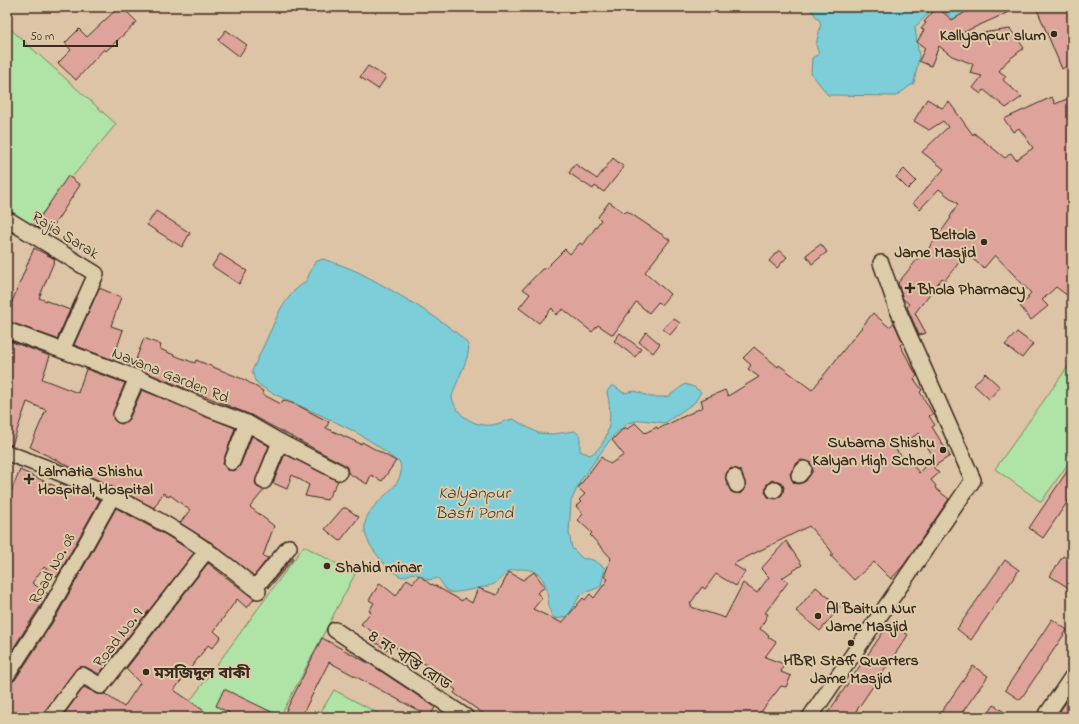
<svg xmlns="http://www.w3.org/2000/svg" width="1079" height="724" font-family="'Indie Flower','Noto Sans Bengali',sans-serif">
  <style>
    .green { fill: #afe4a6; stroke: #758762 }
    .water { fill: #7dced8; stroke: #638c8e }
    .building { fill: #dea49c; stroke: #3b2a1e; fill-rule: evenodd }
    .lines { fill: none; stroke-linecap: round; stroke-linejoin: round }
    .minor-casing { stroke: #3b2a1e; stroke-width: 18 }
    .minor { stroke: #ddcca9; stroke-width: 15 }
    .poi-dot { fill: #3b2a1e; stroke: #ddcca9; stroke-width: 1.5 }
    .labels { text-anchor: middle; stroke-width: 4; stroke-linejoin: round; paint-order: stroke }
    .poi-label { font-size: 16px; font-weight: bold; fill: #3b2a1e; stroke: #ddcca9; text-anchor: start }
    .street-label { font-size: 16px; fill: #3b2a1e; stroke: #ddcca9 }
    .water-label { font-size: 17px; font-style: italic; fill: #423a31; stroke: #ddcca9 }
  </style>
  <rect width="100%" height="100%" fill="#ddc4a6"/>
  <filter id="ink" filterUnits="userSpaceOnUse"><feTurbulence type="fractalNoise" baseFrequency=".025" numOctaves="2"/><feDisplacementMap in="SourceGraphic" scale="8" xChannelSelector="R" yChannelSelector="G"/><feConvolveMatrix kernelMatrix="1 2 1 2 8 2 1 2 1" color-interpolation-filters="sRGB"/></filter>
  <g filter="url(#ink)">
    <g class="green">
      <polygon points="7,26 116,124 30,228 7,213"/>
      <polygon points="1072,361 1072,458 1041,502 995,469"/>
      <polygon points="304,546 355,574 280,717 213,717 188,704"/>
      <polygon points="334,690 385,717 318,717"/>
    </g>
    <g class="water">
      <polygon points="809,7 935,7 915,27 919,57 914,83 896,96 828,95 811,73 812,58 819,54 816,45 821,23"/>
      <polygon points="939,7 963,7 963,15 958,23"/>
      <path d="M323 259C335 263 348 267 360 273 378 282 461 329 468 345 472 355 454 385 452 397 455 415 475 427 492 425 499 424 506 420 513 419L538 433 553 434 575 431 580 436V451L590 455C612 443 612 413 607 392L611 386H614L624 393 635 391 651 397H664L669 396 685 384 694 387 701 392 695 402 665 423 641 420 628 423 612 437 581 480 571 501 569 533 572 548 583 559C591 557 598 563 605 568L601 586C594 591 585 590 579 597 575 603 571 616 562 618 537 625 562 569 522 569 502 570 508 575 494 584 491 586 453 594 450 592 444 590 442 582 438 578L429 580 414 573 402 577C391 572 382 562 375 552 338 504 414 496 399 461H396C369 435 331 420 298 405 284 398 266 392 255 381L252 371 281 308 294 291 306 281 315 262Z"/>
    </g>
    <g class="building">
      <polygon points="119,7 122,7 137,22 106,51 104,49 76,80 58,63 71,50 65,43 79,29 87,37"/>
      <polygon points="937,7 952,20 974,7 1020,7 953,37 1010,29 1024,48 1007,61 999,71 1006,76 1003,80 1022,97 1006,108 984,90 981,94 973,88 982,76 970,73 973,64 952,56 939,46 931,66 919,61 925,48 917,42 924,30 921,29 926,23 924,22"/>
      <polygon points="1036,7 1072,7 1072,63 1062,69"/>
      <polygon points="226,30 247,45 239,56 218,40"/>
      <polygon points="368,66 386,77 378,89 360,77"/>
      <polygon points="1052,97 1055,104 1072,97 1072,299 1056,287 1042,300 1048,306 1031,320 1020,306 1029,298 1027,297 1031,293 995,255 984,268 966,254 945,280 942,278 915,313 926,333 919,335 907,307 909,304 903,299 898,283 924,251 926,252 951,218 950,217 958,204 939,189 920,209 913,203 944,169 922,152 948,127 943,121 929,130 914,121 927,99 942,108 949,102 973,135 974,133 1005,158 1011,153 1016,160 1033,148 1019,128 1013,132 1004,119"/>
      <polygon points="613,158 624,167 604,192 595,186 593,189 569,173 575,164 597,179"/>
      <polygon points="904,169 916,181 908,189 896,177"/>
      <polygon points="68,176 80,185 48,234 35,225"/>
      <polygon points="609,202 625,213 627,211 670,240 645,272 670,294 661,305 658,302 649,313 636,302 613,335 598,325 592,332 563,309 556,315 552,308 539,323 519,308 530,294 523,289 542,269 545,269 565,249 570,254 580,243 583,245 601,220 598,217"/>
      <polygon points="156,211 190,233 182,247 147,225"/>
      <polygon points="821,244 827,252 812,264 806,255"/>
      <polygon points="34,248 55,259 39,298 70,310 57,339 7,321 7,314"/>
      <polygon points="779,250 787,257 777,268 769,261"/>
      <polygon points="220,254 247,271 239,284 212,266"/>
      <polygon points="99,288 121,297 111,326 123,330 113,360 74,345"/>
      <path d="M873 313 889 327 894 323 903 343 900 345 917 376 914 379 922 390 920 392 933 414 929 416 935 425 932 427 950 456 933 467 939 473 931 480 936 486 935 488 949 499 903 566 891 579 874 562 854 580 831 556 833 554 829 548 809 526 733 564 745 572 736 586 716 574 705 589 702 587 690 604 692 605 691 607 725 618 743 583 757 593 769 577 761 569 786 541 802 565 782 578 788 582 765 613 768 614 760 629 769 635 768 637 776 642 765 657 784 664 781 672 791 676 786 687 781 686 757 717H488L454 693 456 690 450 686 451 684 425 664 419 661 417 662 391 644 387 650 370 639 374 633 361 624 371 612 369 611 374 603 369 600 380 583 396 596 407 579 413 583 419 575 431 585 432 584 462 601 464 598 472 603 478 588 497 595 509 572 523 580 534 572 545 587 537 593 542 598 533 609 562 623 583 598 585 600 590 594 594 598 608 579 604 577 611 558 590 535 592 533 578 520 583 514 576 506 581 502 579 500 585 494 578 488 601 457 610 464 624 455 612 440 625 427 627 429 635 423 645 433 657 427 658 429 703 407 701 400 725 390 728 396 759 377 748 369 751 365 743 358 754 347 778 367 779 365 812 390ZM919 433 933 456 919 473 911 462 909 464 895 449ZM801 460 810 462 813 470 806 481 798 484 793 482 790 474 797 463ZM731 468 740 470 745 482 744 490 740 494 731 492 726 480 727 472ZM772 480 781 482 784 487 782 495 776 499 768 497 765 492 767 484Z"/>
      <polygon points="673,318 680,323 670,335 663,329"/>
      <polygon points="646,332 660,344 653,353 639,342"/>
      <polygon points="1017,332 1033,344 1022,358 1005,345"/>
      <polygon points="620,333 641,349 635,357 614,341"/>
      <polygon points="144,338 161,345 160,349 181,358 195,363 196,360 245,380 263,391 262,394 281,404 283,400 297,405 329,422 326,428 361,444 362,442 396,461 382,481 371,475 367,484 348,473 347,467 343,464 251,415 133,367"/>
      <polygon points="7,340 50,356 42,379 78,393 86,369 125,383 113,412 114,420 118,423 122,424 129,419 142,390 235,428 224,459 223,464 228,470 234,471 240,466 252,436 269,446 255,482 257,487 264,490 250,507 274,526 263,556 268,558 254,576 212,543 180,523 190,510 170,495 169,497 163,493 154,508 30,447 46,410 27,402 12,445 7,444"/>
      <polygon points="985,373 1000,387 989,399 974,385"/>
      <polygon points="285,454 338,481 327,500 305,496 309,485 292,475 287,489 273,483"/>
      <polygon points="1072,464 1072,495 1043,538 1029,528"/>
      <polygon points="20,470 59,488 61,483 100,500 57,577 44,567 32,583 48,594 7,658 7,493 10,494"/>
      <polygon points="116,508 166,535 194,553 99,674 86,667 78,667 44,712 42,717 7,717 7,684 15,680 56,617"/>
      <polygon points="343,508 346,508 359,517 340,541 325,529"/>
      <polygon points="1063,556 1072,561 1072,590 1050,576"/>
      <polygon points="293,557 294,558 269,588 268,587"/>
      <polygon points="1005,560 1019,570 971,640 957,629"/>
      <polygon points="208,563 254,599 247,608 237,599 214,631 221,637 212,648 208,645 174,690 213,717 62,717 84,687 97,694 105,694 124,707 140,683 126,669"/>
      <polygon points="816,587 840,607 820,631 796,611"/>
      <polygon points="1052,619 1067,630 1020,700 1005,690"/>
      <polygon points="890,622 908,635 852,717 825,717"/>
      <polygon points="322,638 370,664 435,707 430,717 329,662 301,717 283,717"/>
      <polygon points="973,666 988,676 959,717 938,717"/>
      <polygon points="224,689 282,717 237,717 216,706"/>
      <polygon points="1072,693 1072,717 1056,717"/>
      <polygon points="994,705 1011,717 986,717"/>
    </g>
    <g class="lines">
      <defs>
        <g id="minor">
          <polyline points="7,219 96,274 62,350"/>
          <polyline points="7,330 137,378 209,409 247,423 280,442 264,481"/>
          <polyline points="121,415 137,378"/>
          <polyline points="280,442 339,472"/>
          <path d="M7 453C97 485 187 527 258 591"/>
          <polyline points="232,462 247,423"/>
          <polyline points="799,475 804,469"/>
          <polyline points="734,477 737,485"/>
          <polyline points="774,490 775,489"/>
          <polyline points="255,588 289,547"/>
          <polyline points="335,630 466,717"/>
          <polyline points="7,675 48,612 112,497"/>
          <polyline points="51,717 82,675 101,686 207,550"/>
          <polyline points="810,717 973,480 897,308 881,263"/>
          <polyline points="1045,717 1072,677"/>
        </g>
      </defs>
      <use href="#minor" class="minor-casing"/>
      <use href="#minor" class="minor"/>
    </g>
  </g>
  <g class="poi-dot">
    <circle cx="1054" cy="34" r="4"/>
    <circle cx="984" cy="242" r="4"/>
    <path d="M908 282h4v4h4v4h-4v4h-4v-4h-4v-4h4z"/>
    <circle cx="943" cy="450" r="4"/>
    <path d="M27 473h4v4h4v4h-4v4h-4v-4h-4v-4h4z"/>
    <circle cx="327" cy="566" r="4"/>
    <circle cx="818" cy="616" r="4"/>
    <circle cx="851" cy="643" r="4"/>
    <circle cx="146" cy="672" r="4"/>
  </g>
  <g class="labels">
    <g class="poi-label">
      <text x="1046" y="40" text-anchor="end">Kallyanpur slum</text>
      <text x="976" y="239" text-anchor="end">Beltola<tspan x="976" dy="18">Jame Masjid</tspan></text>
      <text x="918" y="294">Bhola Pharmacy</text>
      <text x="935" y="447" text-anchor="end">Subarna Shishu<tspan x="935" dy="18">Kalyan High School</tspan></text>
      <text x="38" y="476">Lalmatia Shishu<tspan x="38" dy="18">Hospital, Hospital</tspan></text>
      <text x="335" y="572">Shahid minar</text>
      <text x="826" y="613">Al Baitun Nur<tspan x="826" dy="18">Jame Masjid</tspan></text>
      <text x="851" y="665" text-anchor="middle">HBRI Staff Quarters<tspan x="851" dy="18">Jame Masjid</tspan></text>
      <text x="154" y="678">মসজিদুল বাকী</text>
    </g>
    <g class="street-label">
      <text transform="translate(66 234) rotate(32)" y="6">Rajia Sarak</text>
      <text transform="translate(171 374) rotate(22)" y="6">Navana Garden Rd</text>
      <text transform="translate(51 568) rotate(-61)" y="6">Road No. 08</text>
      <text transform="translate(117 637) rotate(-52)" y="6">Road No. 9</text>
      <text transform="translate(410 659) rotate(33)" y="6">৪ নং বস্তি রোড</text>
    </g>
    <g class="water-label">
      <text x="474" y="498">Kalyanpur<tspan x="474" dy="20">Basti Pond</tspan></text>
    </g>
  </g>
  <rect width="1079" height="724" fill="none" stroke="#ddcca9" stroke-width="24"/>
  <rect x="12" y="12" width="1055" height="700" fill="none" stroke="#3b2a1e" stroke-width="1.5" filter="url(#ink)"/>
  <path d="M24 40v6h93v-6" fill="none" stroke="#3b2a1e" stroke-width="2"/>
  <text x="30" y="40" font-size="12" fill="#3b2a1e" stroke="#ddcca9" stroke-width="3" paint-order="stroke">50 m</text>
</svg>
